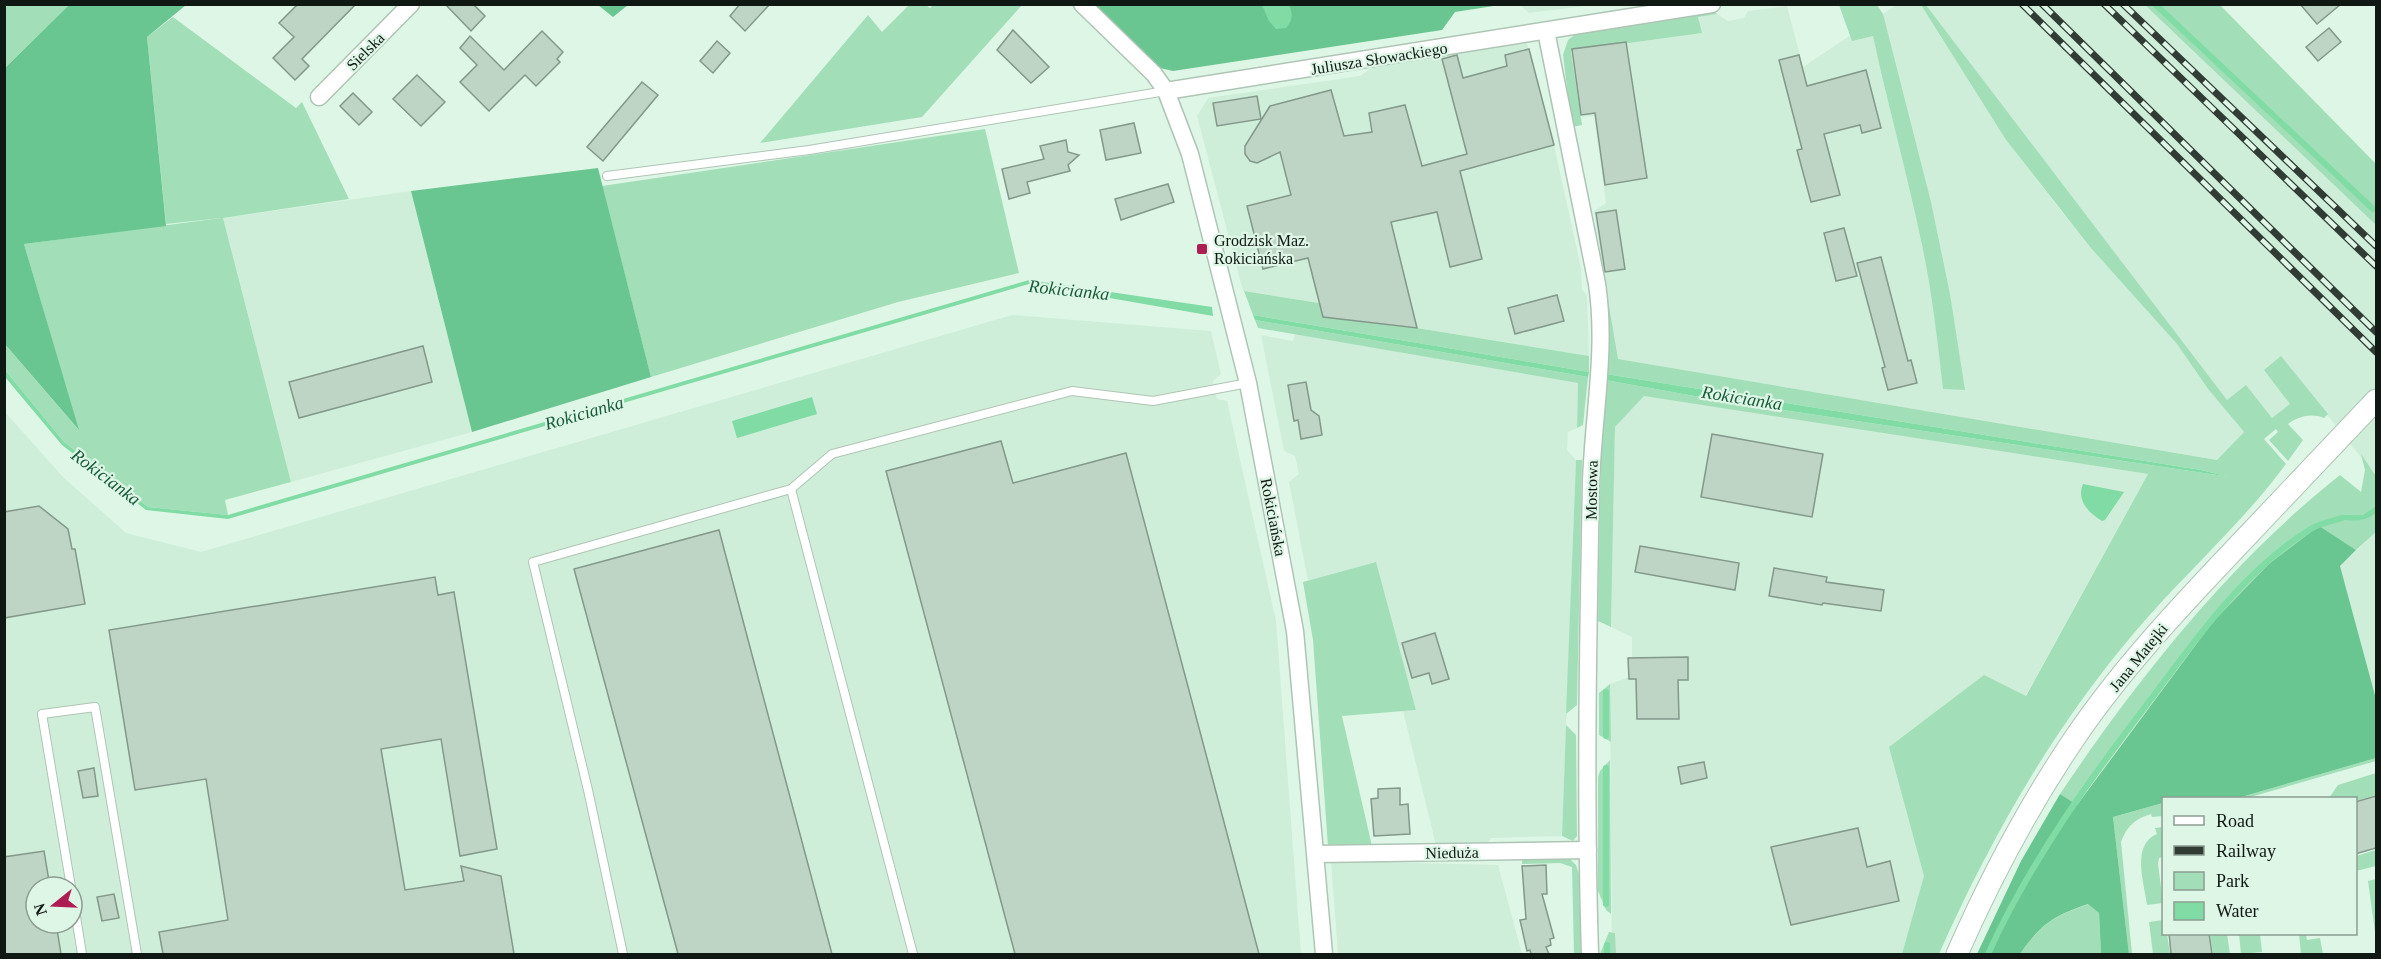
<svg xmlns="http://www.w3.org/2000/svg" width="2381" height="959" font-family="Georgia,serif">
  <style>
    .built { fill: #cfeed9; fill-rule: evenodd }
    .green { fill: #a2dfb8 }
    .forest { fill: #6ac690 }
    .water { fill: #80dca4 }
    .lines { fill: none; stroke-linecap: round; stroke-linejoin: round }
    .stream { stroke: #80dca4; stroke-width: 6 }
    .building { fill: #bed5c5; stroke: #82988a; stroke-width: 1.5 }
    .service-casing { stroke: #aec5b5; stroke-width: 10 }
    .minor-casing { stroke: #aec5b5; stroke-width: 19 }
    .tertiary-casing { stroke: #aec5b5; stroke-width: 23 }
    .service { stroke: #fff; stroke-width: 8 }
    .minor { stroke: #fff; stroke-width: 16 }
    .tertiary { stroke: #fff; stroke-width: 21 }
    .rail-casing { stroke: #313c35; stroke-width: 7 }
    .rail { stroke: #def6e6; stroke-width: 4.5; stroke-dasharray: 14; stroke-linecap: butt }
    .poi-dot { fill: #ad1d51; stroke: #def6e6; stroke-width: 2 }
    .labels { text-anchor: middle; stroke-width: 4.5; stroke-linejoin: round; paint-order: stroke }
    .street-label { font-size: 16px; fill: #101813; stroke: #def6e6 }
    .poi-label { font-size: 16px; fill: #101813; stroke: #def6e6; text-anchor: start }
    .water-label { font-size: 18px; font-style: italic; fill: #175b38; stroke: #def6e6 }
  </style>
  <rect width="100%" height="100%" fill="#def6e6"/>
  <g class="built">
    <polygon points="1520,5 1593,5 1529,13"/>
    <polygon points="1896,5 1921,5 2006,140 2061,211 2177,344 2208,389 2244,432 2217,460 1617,359 1594,211 1606,203 1594,116 1583,117 1573,51 1701,33 1698,17 1717,14 1728,21 1744,18 1748,11 1787,6 1803,67"/>
    <polygon points="1926,5 2145,5 2376,225 2376,476 2281,357 2291,404 2272,418 2227,401"/>
    <polygon points="1527,43 1554,145 1581,268 1582,290 1587,295 1589,356 1417,328 1323,317 1319,303 1243,291 1197,116 1208,98 1360,76 1376,65"/>
    <polygon points="411,191 472,432 291,482 223,218"/>
    <path d="M1012 315 1211 331 1221 374 1213 381 1214 390 1217 399 1227 401 1276 621 1301 954H5L4 411 63 477 126 533 201 552ZM36 887H72V923H36Z"/>
    <polygon points="1295,334 1579,383 1577,428 1568,432 1567,450 1576,460 1562,836 1491,838 1488,843 1436,845 1403,711 1416,710 1375,562 1308,581 1289,482 1299,474 1295,456 1284,451 1261,335 1293,341"/>
    <polygon points="1644,395 2148,474 2005,733 1902,954 1612,954 1610,684 1629,677 1628,658 1632,658 1632,637 1611,627 1615,427"/>
    <polygon points="2376,532 2376,699 2340,566"/>
    <polygon points="1331,861 1498,865 1522,954 1338,954"/>
  </g>
  <g class="green">
    <polygon points="5,4 69,4 69,5 5,68"/>
    <polygon points="933,5 1022,5 922,117 760,143 868,15 882,32 909,5 926,5 930,8"/>
    <path d="M1839 5H1877L1883 14 1931 202 1950 294 1965 390 1943 389C1937 336 1931 283 1919 231 1905 166 1887 101 1873 36L1852 41Z"/>
    <path d="M1921 5H1926L2227 400 2246 385 2272 418 2290 404 2264 370 2281 356 2328 414 2324 418C2312 413 2299 416 2288 424L2303 440 2288 461 2269 440 2278 432 2276 429 2264 439 2286 464C2241 525 2183 575 2134 633 2052 730 1990 839 1939 954H1902L1924 876 1889 747 1984 675 2026 696 2148 474 1644 396 1615 427 1611 627 1598 621 1602 384 1605 380 1717 400 2230 477 2201 470 1606 374 1605 303 1608 300 1618 359 2217 460 2244 432 2208 389 2177 344 2091 248 2006 140Z"/>
    <polygon points="2145,5 2220,5 2376,164 2376,225"/>
    <polygon points="1713,10 1717,14 1698,17 1702,33 1571,51 1582,125 1572,127 1563,55 1568,40 1577,33"/>
    <polygon points="173,17 296,108 302,102 349,199 223,218 291,482 225,500 228,515 148,507 64,442 5,370 4,343 78,429 24,244 221,218 166,224 147,37"/>
    <polygon points="985,129 1019,273 898,302 651,377 602,186"/>
    <polygon points="1244,291 1319,303 1323,317 1417,328 1589,356 1589,372 1253,315"/>
    <polygon points="1255,320 1588,377 1583,425 1577,428 1578,383 1258,328"/>
    <path d="M2361 454 2376 476V532L2356 550 2319 527 2209 627 2076 805 2060 794C2138 678 2230 562 2340 475L2361 492 2365 470Z"/>
    <polygon points="1576,460 1582,460 1577,705 1566,714"/>
    <polygon points="1376,562 1416,710 1342,716 1372,846 1328,846 1313,640 1303,582"/>
    <polygon points="1610,684 1611,742 1599,735 1599,693"/>
    <polygon points="1566,725 1576,735 1577,836 1573,841 1562,836"/>
    <polygon points="2376,758 2376,761 2247,798 2238,798"/>
    <polygon points="1610,760 1611,914 1606,910 1598,891 1598,777 1600,771"/>
    <polygon points="2376,773 2376,795 2356,801 2356,798 2329,798 2338,785"/>
    <path d="M2163 803V816L2152 817 2151 814C2135 819 2127 826 2121 842L2132 954H2129L2113 817Z"/>
    <path d="M2163 827V857L2159 858 2158 864 2163 903 2147 905C2144 882 2131 845 2157 834L2155 828Z"/>
    <polygon points="2376,850 2376,866 2356,871 2356,856"/>
    <polygon points="1522,857 1568,857 1576,865 1579,874 1581,954 1574,954 1572,867 1560,863 1522,864"/>
    <polygon points="2376,879 2376,932 2375,932 2368,881"/>
    <path d="M2089 904 2099 913 2101 954H2020C2041 924 2053 916 2089 904Z"/>
    <polygon points="2163,920 2164,934 2167,934 2170,954 2153,954 2149,922"/>
    <polygon points="1609,932 1615,933 1616,954 1600,954"/>
    <polygon points="2210,934 2227,934 2230,954 2213,954"/>
    <polygon points="2239,934 2260,934 2262,952 2241,954"/>
    <polygon points="2299,934 2306,934 2307,940 2320,938 2323,954 2301,954"/>
  </g>
  <g class="forest">
    <polygon points="69,5 186,5 147,37 166,226 24,244 79,430 4,343 5,68"/>
    <polygon points="598,5 628,5 613,17"/>
    <polygon points="1095,5 1500,5 1455,12 1442,30 1173,71 1160,68"/>
    <polygon points="598,168 651,377 472,432 411,191"/>
    <path d="M2319 526 2356 550 2340 566 2376 699V758L2238 798H2164L2163 803 2113 817 2129 954H2101L2099 913 2088 904C2053 916 2041 924 2020 954H1977L2021 861 2060 794 2077 805 2212 623 2269 564Z"/>
  </g>
  <g class="water">
    <path d="M1262 5H1289C1293 14 1293 20 1286 28L1276 29 1269 21Z"/>
    <polygon points="1029,280 1212,307 1213,316 1029,284 228,519 146,510 62,445 5,377 5,370 64,442 148,507 228,515"/>
    <polygon points="1253,315 1589,372 1588,377 1255,320"/>
    <polygon points="1606,374 2201,470 2230,477 1717,400 1605,380"/>
    <polygon points="812,397 817,414 737,438 732,421"/>
    <path d="M2083 484 2124 492 2105 520 2102 521C2089 513 2076 501 2083 484Z"/>
    <path d="M2376 506V513C2365 522 2351 522 2338 518L2341 515H2363Z"/>
  </g>
  <g class="lines">
    <g class="stream">
      <polyline points="2155,4 2373,209"/>
      <polyline points="1606,736 1606,692"/>
      <polyline points="1606,768 1606,904"/>
      <polyline points="1607,954 1607,945"/>
      <path d="M1988 954C2031 860 2091 777 2154 695 2199 635 2244 571 2309 530 2319 523 2330 522 2342 518"/>
    </g>
  </g>
  <g class="building">
    <polygon points="298,4 356,4 302,59 309,66 295,80 273,58 294,37 279,23"/>
    <polygon points="445,4 473,4 485,16 471,31"/>
    <polygon points="740,4 770,4 745,31 730,16"/>
    <polygon points="2300,4 2341,4 2317,24"/>
    <polygon points="2329,28 2341,42 2318,61 2306,47"/>
    <polygon points="1013,30 1049,67 1031,83 997,50"/>
    <polygon points="542,31 563,52 557,59 560,62 536,86 525,75 489,111 460,82 477,65 460,48 470,36 504,70"/>
    <polygon points="717,41 730,53 713,73 700,61"/>
    <polygon points="1626,42 1647,178 1605,185 1595,113 1581,115 1572,49"/>
    <polygon points="1529,49 1554,145 1460,171 1482,259 1450,267 1437,212 1391,222 1417,328 1323,317 1308,258 1263,269 1247,206 1291,195 1280,152 1257,163 1250,161 1245,154 1245,146 1270,106 1331,90 1344,136 1372,132 1369,113 1405,105 1422,166 1467,154 1442,59 1457,55 1463,78 1507,66 1505,55"/>
    <polygon points="1799,55 1807,86 1866,70 1881,128 1862,133 1860,125 1824,134 1840,195 1811,202 1797,150 1802,149 1779,60"/>
    <polygon points="417,75 445,102 421,126 393,99"/>
    <polygon points="642,82 658,95 603,161 587,147"/>
    <polygon points="353,93 372,112 359,125 340,106"/>
    <polygon points="1257,96 1261,119 1217,126 1213,103"/>
    <polygon points="1134,123 1141,153 1106,160 1100,130"/>
    <polygon points="1066,140 1068,152 1079,155 1068,165 1070,171 1027,182 1030,193 1009,199 1002,169 1044,159 1040,146"/>
    <polygon points="1168,184 1174,202 1121,220 1115,199"/>
    <polygon points="1616,210 1625,269 1605,272 1596,213"/>
    <polygon points="1844,228 1857,276 1836,281 1824,233"/>
    <polygon points="1881,257 1908,361 1911,360 1917,383 1888,390 1882,368 1885,367 1857,263"/>
    <polygon points="1557,295 1564,321 1515,334 1508,308"/>
    <polygon points="423,346 432,382 299,418 289,382"/>
    <polygon points="1306,382 1311,410 1319,416 1322,435 1301,439 1298,420 1294,421 1288,385"/>
    <polygon points="1712,434 1823,454 1812,517 1701,497"/>
    <polygon points="1001,441 1013,483 1126,453 1259,954 1015,954 886,471"/>
    <polygon points="39,506 68,529 72,549 75,549 85,604 4,618 4,512"/>
    <polygon points="719,530 751,651 832,954 678,954 574,569"/>
    <polygon points="1640,546 1739,563 1735,590 1635,572"/>
    <polygon points="1774,568 1827,577 1826,582 1884,590 1881,611 1823,603 1822,605 1769,596"/>
    <polygon points="435,577 438,595 454,592 497,849 460,856 441,739 381,749 405,890 464,881 461,866 501,876 514,954 163,954 159,932 228,920 206,779 135,790 109,630"/>
    <polygon points="1435,633 1449,679 1432,684 1429,673 1412,678 1402,643"/>
    <polygon points="1688,657 1688,680 1678,680 1679,719 1637,719 1636,679 1629,679 1628,658"/>
    <polygon points="1704,762 1707,778 1681,784 1678,767"/>
    <polygon points="94,768 98,796 83,798 78,771"/>
    <polygon points="1400,788 1400,805 1408,804 1410,834 1374,836 1371,799 1378,798 1378,789"/>
    <polygon points="2376,796 2376,848 2355,854 2355,802"/>
    <polygon points="1858,828 1867,867 1890,861 1899,901 1791,925 1771,847"/>
    <polygon points="44,851 50,887 36,887 36,923 56,923 61,954 4,954 4,857"/>
    <polygon points="1546,865 1547,894 1542,894 1554,938 1550,939 1551,945 1546,947 1549,954 1531,954 1530,950 1527,951 1520,920 1526,919 1522,866"/>
    <polygon points="114,894 119,918 102,921 97,897"/>
    <polygon points="2169,933 2209,933 2212,954 2171,954"/>
  </g>
  <g class="lines">
    <defs>
      <g id="service">
        <polyline points="607,176 809,150 1166,91"/>
        <polyline points="791,489 913,954"/>
        <polyline points="71,887 42,714 95,707 137,954"/>
        <polyline points="72,892 82,954"/>
        <polyline points="623,954 588,790 533,562 791,489 832,454 1072,391 1153,401 1248,383"/>
      </g>
      <g id="minor">
        <polyline points="1082,4 1154,74 1166,91 1712,4"/>
        <path d="M1546 31 1597 284C1607 349 1593 417 1591 483 1588 640 1585 797 1590 954"/>
        <polyline points="1166,91 1190,154 1248,383 1295,631 1324,954"/>
        <polyline points="319,97 411,4"/>
        <polyline points="1316,854 1588,850"/>
      </g>
      <path id="tertiary" d="M1957 954C1990 879 2028 807 2074 739 2120 671 2176 611 2232 552 2280 501 2328 450 2376 400"/>
    </defs>
    <use href="#service" class="service-casing"/>
    <use href="#minor" class="minor-casing"/>
    <use href="#tertiary" class="tertiary-casing"/>
    <use href="#service" class="service"/>
    <use href="#minor" class="minor"/>
    <use href="#tertiary" class="tertiary"/>
    <defs>
      <g id="rail">
        <polyline points="2022,4 2376,352"/>
        <polyline points="2042,4 2376,332"/>
        <polyline points="2104,4 2376,266"/>
        <polyline points="2123,4 2376,246"/>
      </g>
    </defs>
    <use href="#rail" class="rail-casing"/>
    <use href="#rail" class="rail"/>
  </g>
  <rect class="poi-dot" x="1196" y="243" width="12" height="12" rx="3"/>
  <g class="labels">
    <g class="street-label">
      <text transform="translate(365 51) rotate(-45)" y="6">Sielska</text>
      <text transform="translate(1379 58) rotate(-9)" y="6">Juliusza Słowackiego</text>
      <text transform="translate(1591 490) rotate(-89)" y="6">Mostowa</text>
      <text transform="translate(1274 517) rotate(79)" y="6">Rokiciańska</text>
      <text transform="translate(2138 657) rotate(-51)" y="6">Jana Matejki</text>
      <text transform="translate(1452 852) rotate(-1)" y="6">Nieduża</text>
    </g>
    <g class="poi-label">
      <text x="1214" y="246">Grodzisk Maz.<tspan x="1214" dy="18">Rokiciańska</tspan></text>
    </g>
    <g class="water-label">
      <text transform="translate(1069 290) rotate(6)" y="6">Rokicianka</text>
      <text transform="translate(1742 398) rotate(9)" y="6">Rokicianka</text>
      <text transform="translate(584 413) rotate(-16)" y="6">Rokicianka</text>
      <text transform="translate(106 477) rotate(37)" y="6">Rokicianka</text>
    </g>
  </g>
  <rect width="2381" height="959" fill="none" stroke="#101813" stroke-width="12"/>
  <rect x="2162" y="797" width="195" height="138" fill="#def6e6" stroke="#8c9d92" stroke-width="1.5"/>
  <rect x="2174" y="816" width="30" height="9" fill="#ffffff" stroke="#8c9d92" stroke-width="1.5"/>
  <text x="2216" y="827" font-size="18" fill="#101813">Road</text>
  <rect x="2174" y="846" width="30" height="9" fill="#313c35" stroke="#8c9d92" stroke-width="1.5"/>
  <text x="2216" y="857" font-size="18" fill="#101813">Railway</text>
  <rect x="2174" y="872" width="30" height="18" fill="#a2dfb8" stroke="#8c9d92" stroke-width="1.5"/>
  <text x="2216" y="887" font-size="18" fill="#101813">Park</text>
  <rect x="2174" y="902" width="30" height="18" fill="#80dca4" stroke="#8c9d92" stroke-width="1.5"/>
  <text x="2216" y="917" font-size="18" fill="#101813">Water</text>
  <g transform="translate(54 905) rotate(252)"><circle r="28" fill="#def6e6" stroke="#8c9d92" stroke-width="1.5"/>
  <path d="M0-4.5L10 22L0 15L-10 22Z" fill="#ad1d51"/>
  <text y="-9" font-size="16" font-weight="bold" text-anchor="middle" fill="#101813">N</text>
  </g>
</svg>
